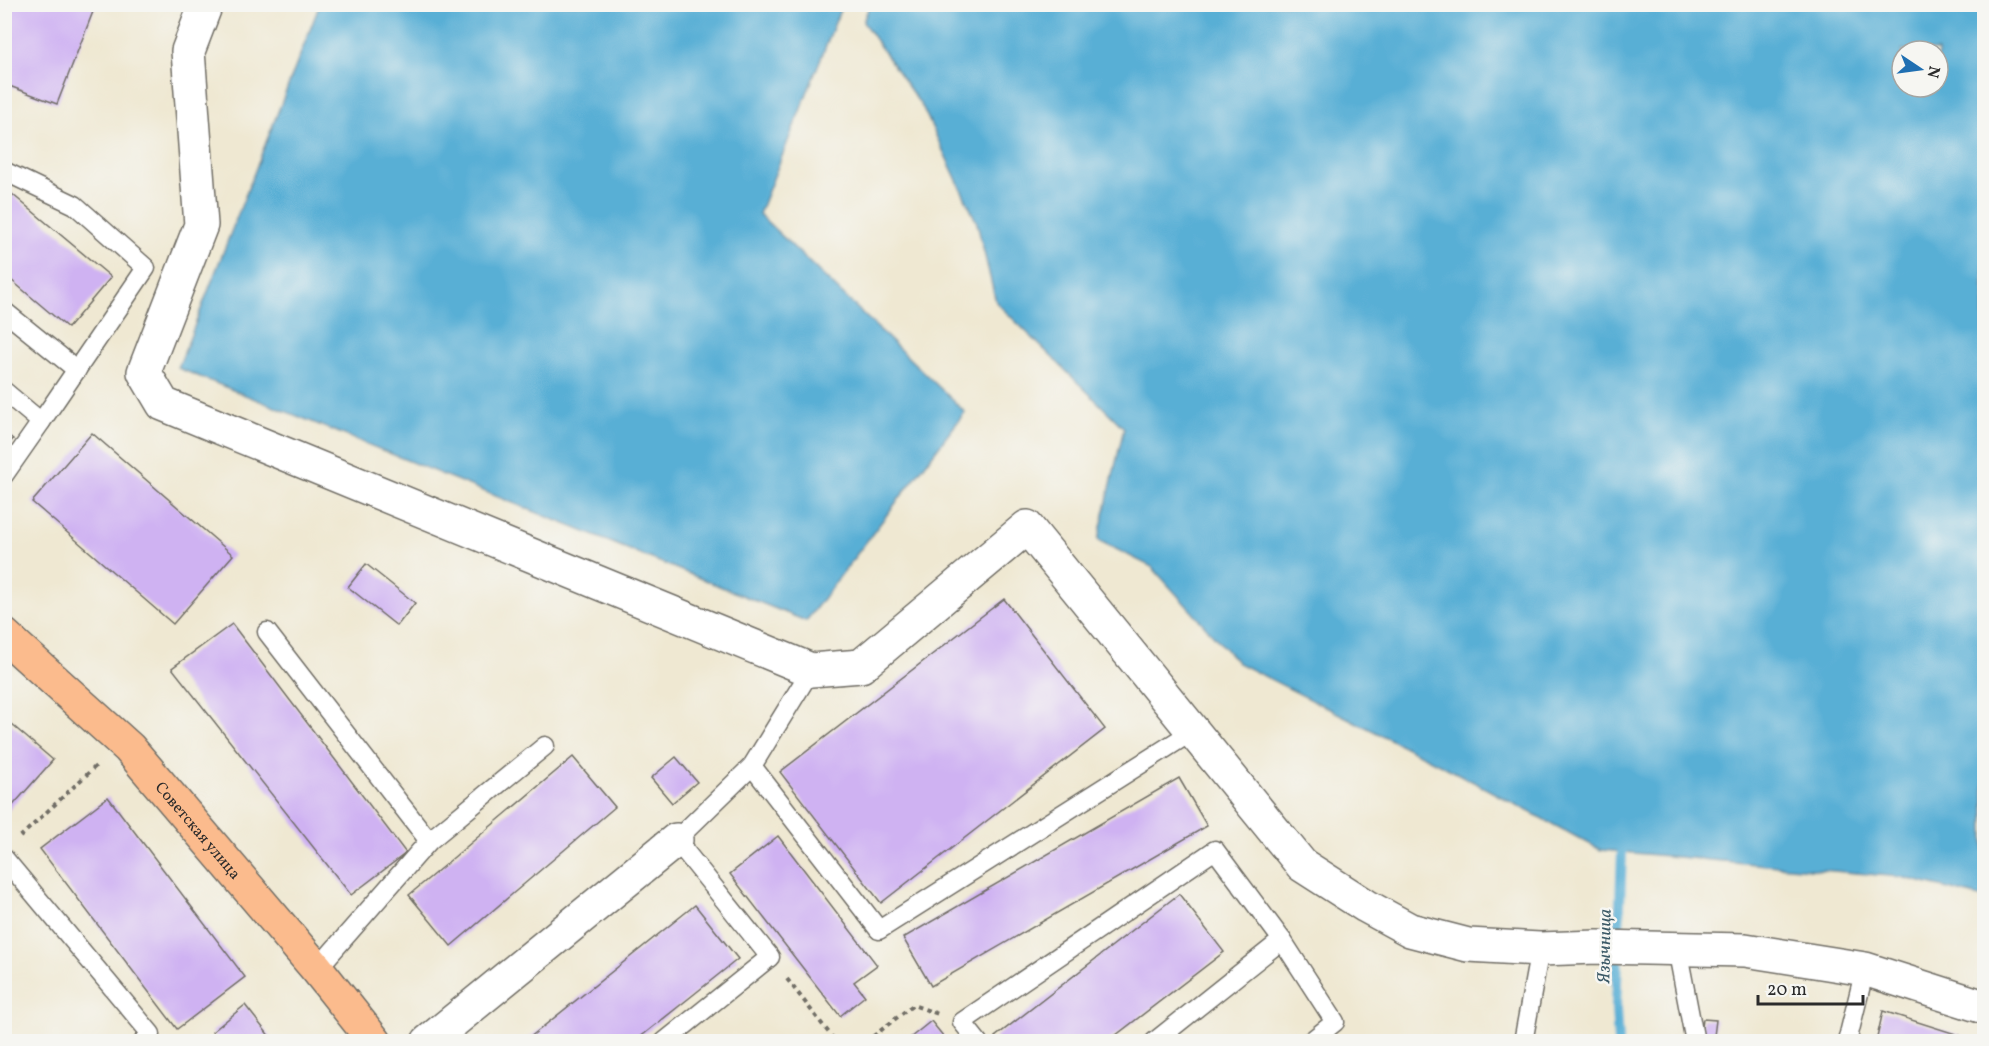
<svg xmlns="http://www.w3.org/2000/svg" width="1989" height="1046" font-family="Vollkorn,serif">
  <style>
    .water { fill: #58afd5; stroke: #426d80; stroke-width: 1.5; fill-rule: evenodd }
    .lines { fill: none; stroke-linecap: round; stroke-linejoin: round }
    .stream { stroke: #58afd5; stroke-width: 10 }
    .building { fill: #cfb2f2 }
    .service-casing { stroke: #706d65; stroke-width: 21 }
    .minor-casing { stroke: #706d65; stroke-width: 36 }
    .primary-casing { stroke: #706d65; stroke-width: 36 }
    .path { stroke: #706d65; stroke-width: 4; stroke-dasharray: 4.5 4.5; stroke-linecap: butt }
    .service { stroke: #fff; stroke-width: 18 }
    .minor { stroke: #fff; stroke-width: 33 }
    .primary { stroke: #fbbb8d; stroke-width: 33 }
    .labels { text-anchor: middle; stroke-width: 5; stroke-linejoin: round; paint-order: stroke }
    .street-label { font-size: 16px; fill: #2b2b2b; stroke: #f6f6f2 }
    .water-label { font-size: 18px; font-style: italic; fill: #3b5966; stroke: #f6f6f2 }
  </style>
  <rect width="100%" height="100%" fill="#f6f6f2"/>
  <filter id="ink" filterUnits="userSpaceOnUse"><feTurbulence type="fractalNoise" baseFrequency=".0167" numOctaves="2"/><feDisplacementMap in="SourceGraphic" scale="12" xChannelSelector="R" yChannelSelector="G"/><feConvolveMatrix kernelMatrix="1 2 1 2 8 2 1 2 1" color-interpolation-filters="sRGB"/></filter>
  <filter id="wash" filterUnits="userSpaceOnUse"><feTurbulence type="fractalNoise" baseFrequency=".008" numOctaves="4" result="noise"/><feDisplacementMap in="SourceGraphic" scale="24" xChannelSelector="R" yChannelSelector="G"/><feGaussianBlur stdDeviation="1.35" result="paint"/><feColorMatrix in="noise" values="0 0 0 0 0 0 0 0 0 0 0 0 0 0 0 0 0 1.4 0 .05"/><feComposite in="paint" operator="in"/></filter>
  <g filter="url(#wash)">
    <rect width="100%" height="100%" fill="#efe8d2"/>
    <g class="water">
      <polygon points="320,4 842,5 759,214 965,412 806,621 178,368"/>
      <path d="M870 4 1984 5V898L1901 877 1601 850 1453 771 1238 663 1152 567 1098 540 1124 428 996 302 977 223 923 108 863 22ZM1902 51H1938V87H1902Z"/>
    </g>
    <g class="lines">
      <polyline class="stream" points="1618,1042 1616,1008 1622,852"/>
    </g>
    <g id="blocks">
      <g class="building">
        <polygon points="4,4 96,4 57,104 4,84"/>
        <polygon points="6,189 111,277 68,328 4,274"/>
        <polygon points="4,432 13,439 4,449"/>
        <polygon points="92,433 233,555 173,624 32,502"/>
        <polygon points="366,564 415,603 397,626 348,587"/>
        <polygon points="1004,599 1105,729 881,903 780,772"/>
        <polygon points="232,624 406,853 351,895 172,668"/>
        <polygon points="4,718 53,760 7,812 4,810"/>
        <polygon points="573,757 615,807 451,946 409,895"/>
        <polygon points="676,757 697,782 672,803 651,778"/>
        <polygon points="1179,778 1207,826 931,986 903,938"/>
        <polygon points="108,797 245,977 177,1029 40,849"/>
        <polygon points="778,836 877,965 854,982 865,996 840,1016 730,874"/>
        <polygon points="1179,894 1224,952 1107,1042 999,1042 995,1037"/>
        <polygon points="695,905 738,959 693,995 634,1042 524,1042"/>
        <polygon points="245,1005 274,1042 212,1042 217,1038 212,1032"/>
        <polygon points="1883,1011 1978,1041 1977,1042 1876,1042"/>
        <polygon points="1703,1019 1716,1020 1714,1036 1701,1035"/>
        <polygon points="931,1021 948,1042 905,1042"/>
      </g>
    </g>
  </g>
  <g filter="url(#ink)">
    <use href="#blocks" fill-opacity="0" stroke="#706d65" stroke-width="1.5"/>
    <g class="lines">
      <defs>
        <g id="service">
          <polyline points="4,171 75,205 146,268 41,422"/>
          <polyline points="4,311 77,370"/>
          <polyline points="4,391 41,422 4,475"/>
          <polyline points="267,632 429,841"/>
          <polyline points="752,766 879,930 1193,731"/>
          <polyline points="4,858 151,1034 143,1042"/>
          <polyline points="1677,948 1695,1042"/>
          <polyline points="317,969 429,841 545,746"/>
          <polyline points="4,1040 6,1042"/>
          <polyline points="664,1042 770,957 676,840 752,766 811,670"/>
          <polyline points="978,1042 962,1022 1215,850 1282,940 1335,1022 1310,1042"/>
          <polyline points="1154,1042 1282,940"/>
          <polyline points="1523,1042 1540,949"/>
          <polyline points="1847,1042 1865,969"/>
        </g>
        <g id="minor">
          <polyline points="206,4 188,51 201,225 144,372 163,404 811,670 861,666 1027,527 1302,865 1366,906 1410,930 1468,945 1540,949 1597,947 1745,950 1865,969 1984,1007"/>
          <polyline points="428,1042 676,840"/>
        </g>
        <g id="primary">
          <path id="s1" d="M4 635 129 748 317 969 375 1042"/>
        </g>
      </defs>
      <use href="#service" class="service-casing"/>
      <use href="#minor" class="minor-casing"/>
      <use href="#primary" class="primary-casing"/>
      <g class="path">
        <polyline points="20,837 98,764"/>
        <polyline points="787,979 836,1042"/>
        <polyline points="866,1042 913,1005 938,1014"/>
      </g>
      <use href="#service" class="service"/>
      <use href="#minor" class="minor"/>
      <use href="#primary" class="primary"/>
    </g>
  </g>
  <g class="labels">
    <g class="street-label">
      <text dy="6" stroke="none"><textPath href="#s1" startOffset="276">Советская улица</textPath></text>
    </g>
    <g class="water-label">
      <text transform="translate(1604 946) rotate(-89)" y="6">Язычница</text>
    </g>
  </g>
  <rect width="1989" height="1046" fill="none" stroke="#f6f6f2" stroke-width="24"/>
  <g transform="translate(1920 69) rotate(103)"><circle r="28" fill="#f6f6f2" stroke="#a5a5a2" stroke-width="1.5"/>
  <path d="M0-4.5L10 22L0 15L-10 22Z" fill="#1f6fb2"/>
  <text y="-9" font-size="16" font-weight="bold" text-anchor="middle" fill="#2b2b2b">N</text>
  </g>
  <path d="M1758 995v9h105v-9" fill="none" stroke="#2b2b2b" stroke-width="3"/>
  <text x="1767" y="995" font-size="18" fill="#2b2b2b" stroke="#f6f6f2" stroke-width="4.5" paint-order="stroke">20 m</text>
</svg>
